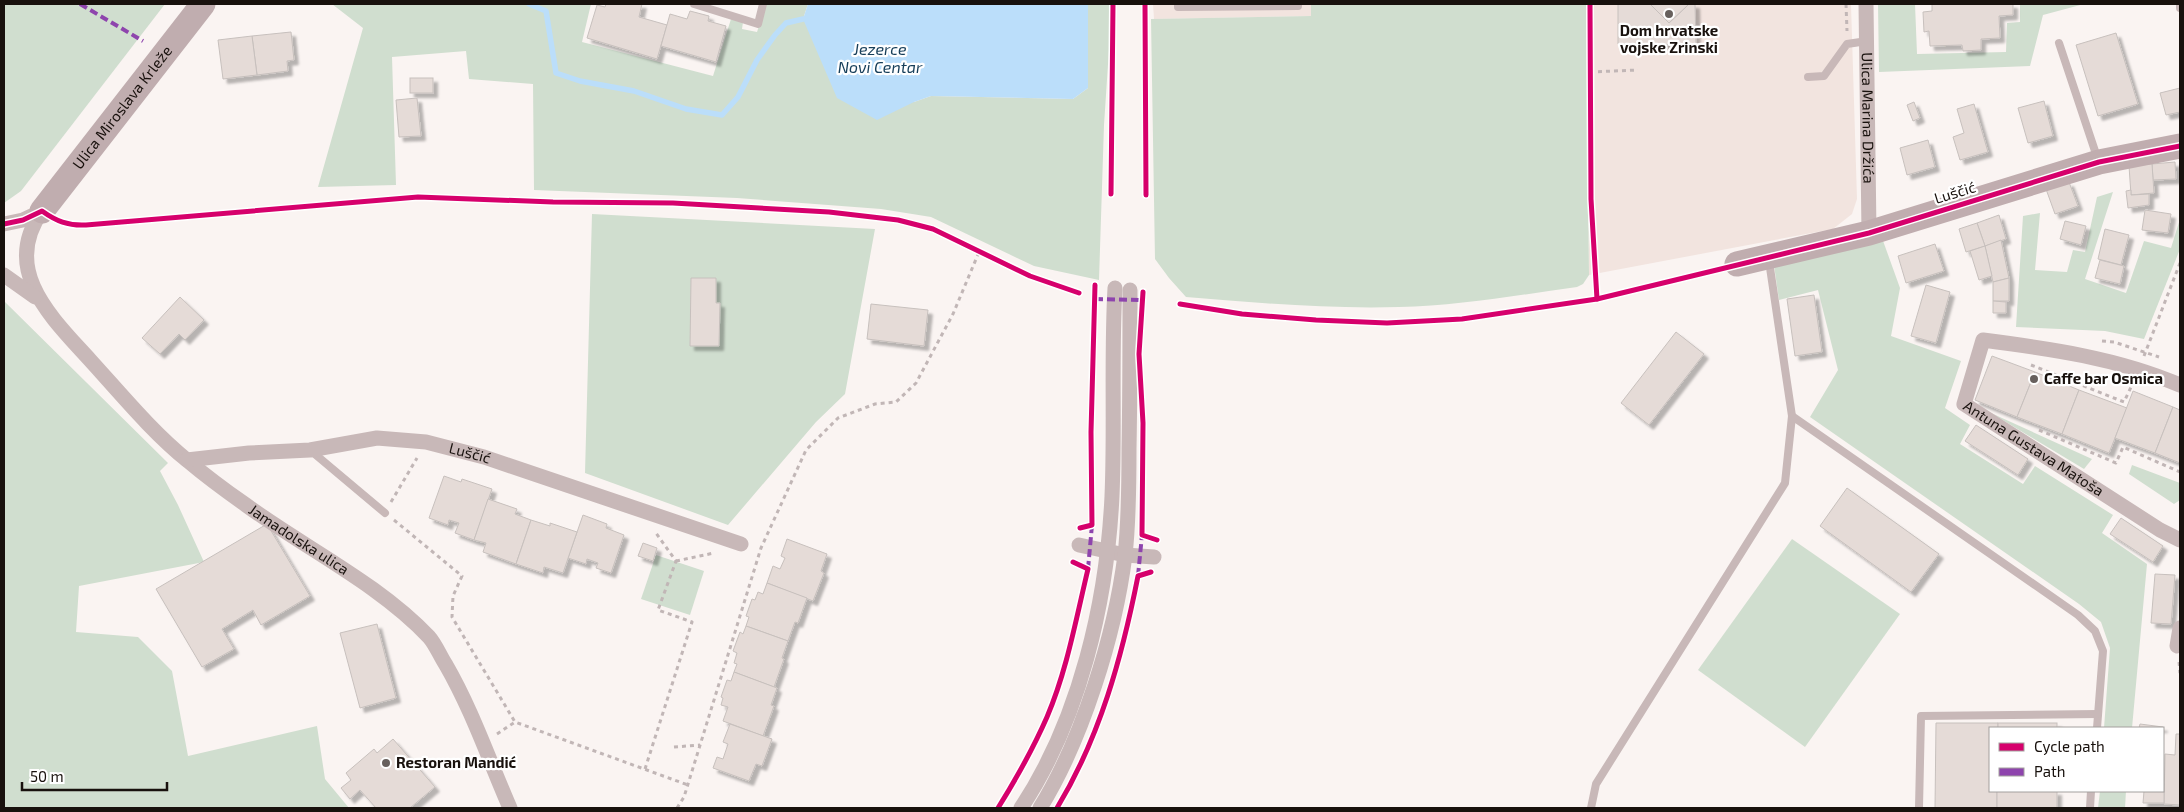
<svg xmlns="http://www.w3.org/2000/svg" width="2184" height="812" font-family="'Exo 2',sans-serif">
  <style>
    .built { fill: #f2e4df }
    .green { fill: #d0decf }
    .water { fill: #bbdefa }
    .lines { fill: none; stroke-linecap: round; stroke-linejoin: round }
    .stream { stroke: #bbdefa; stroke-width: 5.5 }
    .building { fill: #e5dbd7; stroke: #c7c0bd; filter: url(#shadow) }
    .path { stroke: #c1b6b6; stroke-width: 3; stroke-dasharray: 4 4; stroke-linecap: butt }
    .lane { stroke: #c8b8b8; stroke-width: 8 }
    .street { stroke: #c8b8b8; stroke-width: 15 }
    .primary { stroke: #c0adaf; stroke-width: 25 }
    .quiet { stroke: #8e44ad; stroke-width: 4; stroke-dasharray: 8 4; stroke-linecap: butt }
    .cycleway-casing { stroke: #fff; stroke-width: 8 }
    .cycleway { stroke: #d6006c; stroke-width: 5 }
    .poi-dot { fill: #67605d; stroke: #fff; stroke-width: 2 }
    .labels { text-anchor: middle; stroke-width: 4.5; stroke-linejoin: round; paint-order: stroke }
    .poi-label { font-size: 15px; font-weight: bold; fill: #18110d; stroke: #fff; text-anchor: start }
    .street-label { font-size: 15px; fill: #18110d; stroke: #fff }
    .water-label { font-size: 16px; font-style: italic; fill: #163e59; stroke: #fff }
  </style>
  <defs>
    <filter id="shadow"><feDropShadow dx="4.5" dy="4.5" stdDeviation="1" flood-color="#0004"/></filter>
  </defs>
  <rect width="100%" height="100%" fill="#faf4f2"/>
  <g class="built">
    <polygon points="1153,4 1311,4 1311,16 1154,19"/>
    <polygon points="1587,4 1851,4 1857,199 1852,214 1833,229 1589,275"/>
  </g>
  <g class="green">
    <polygon points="4,4 165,4 21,191 4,203"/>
    <polygon points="332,4 591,4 582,42 713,76 731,19 743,22 742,29 757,32 766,4 808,4 803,19 914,102 931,96 1073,99 1088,88 1088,4 1112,4 1104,125 1099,280 1034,266 931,217 881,209 737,198 534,190 533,84 469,79 466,51 392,57 396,185 318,187 363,28"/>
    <path d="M1311 4H1586L1589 275 1583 284 1577 287C1518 295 1459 306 1399 307 1329 309 1257 303 1186 297L1169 278 1155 259 1151 19 1311 16Z"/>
    <polygon points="1878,4 1915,4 1917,54 2006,52 2007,23 2020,22 2020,4 2084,4 2043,15 2030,66 1879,72"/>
    <polygon points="2113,192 2085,279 2126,293 2144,241 2171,248 2180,219 2180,249 2144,339 2105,331 2016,327 2023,216 2040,213 2035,270 2067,272 2073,250 2085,252 2097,197"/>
    <polygon points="592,214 875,229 845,394 816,422 728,525 585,473"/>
    <polygon points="1882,238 1900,288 1891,336 1961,361 1945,408 1970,425 1960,444 2023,484 2035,466 2113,515 2102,533 2147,564 2132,728 2104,728 2110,648 2101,622 2079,604 1810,417 1838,370 1818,290 1779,300 1774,265"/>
    <polygon points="4,301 168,463 160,471 178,505 204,562 79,586 76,632 138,637 172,671 188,756 317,726 325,779 349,808 4,808"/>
    <polygon points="1991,413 2092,459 2084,469"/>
    <polygon points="2132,465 2180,483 2180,500 2174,504 2129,474"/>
    <polygon points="1792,539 1900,614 1805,747 1698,670"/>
    <polygon points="656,555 704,571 690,615 641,599"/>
    <polygon points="2100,791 2126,791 2125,808 2098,808"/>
  </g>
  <polygon class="water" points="808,4 1088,4 1088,88 1073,99 931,96 914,102 877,120 837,98 803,19"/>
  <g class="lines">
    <polyline class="stream" points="529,4 546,11 556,73 580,81 634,91 686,109 722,115 738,97 757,60 775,35 786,23 803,19"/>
  </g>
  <g class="building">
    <polygon points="606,4 642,4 639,17 667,25 657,59 587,38 597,5 605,7"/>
    <polygon points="1618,4 1650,4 1669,23 1689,4 1695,4 1696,45 1618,44"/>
    <polygon points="1650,4 1689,4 1669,23"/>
    <polygon points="1932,4 2013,4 2013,15 1999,16 2000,38 1981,39 1981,50 1963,51 1962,45 1930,46 1929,31 1924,32 1923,12 1932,11"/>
    <polygon points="690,11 709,16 708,21 726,26 716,62 661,46 670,14 687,19"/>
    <polygon points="291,32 294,60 287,61 288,71 257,75 252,36"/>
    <polygon points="2116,33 2138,104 2098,116 2076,45"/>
    <polygon points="252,36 257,75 223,79 218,40"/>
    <rect x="410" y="78" width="23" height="15"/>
    <polygon points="2180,88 2180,112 2166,115 2160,93"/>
    <polygon points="417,98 421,136 399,137 396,100"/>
    <polygon points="2044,101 2053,136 2028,143 2018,108"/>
    <polygon points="1914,102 1920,118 1913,121 1907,105"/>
    <polygon points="1974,104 1988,152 1960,160 1953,137 1964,133 1957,109"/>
    <polygon points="1928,140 1935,167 1907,175 1900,148"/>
    <polygon points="2175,162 2176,179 2153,180 2152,164"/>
    <polygon points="2152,164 2154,193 2131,195 2129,166"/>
    <polygon points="2069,182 2078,206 2055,214 2046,189"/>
    <polygon points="2131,190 2131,195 2149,194 2149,205 2128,208 2126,191"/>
    <polygon points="2145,210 2171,214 2168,233 2142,230"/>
    <polygon points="1999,215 2006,239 1985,246 1977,223"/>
    <polygon points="2065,221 2086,226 2081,245 2060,239"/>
    <polygon points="1977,223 1985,246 1966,252 1959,229"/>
    <polygon points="2105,229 2129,235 2121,265 2098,259"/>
    <polygon points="2001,240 2009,278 1993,282 1985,246"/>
    <polygon points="1935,244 1944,271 1906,283 1898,256"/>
    <polygon points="1985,246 1992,276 1979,280 1970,251"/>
    <polygon points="2100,260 2124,266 2120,284 2095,278"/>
    <polygon points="691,278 716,278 716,303 720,303 719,346 690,346"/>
    <polygon points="2009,278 2009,301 1993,301 1993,282"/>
    <polygon points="1926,285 1950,292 1936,343 1911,336"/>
    <polygon points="1814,295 1822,352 1795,356 1787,299"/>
    <polygon points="180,297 204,320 185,340 179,334 160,354 142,338"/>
    <polygon points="1993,301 2006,302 2006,313 1993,313"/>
    <polygon points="871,304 928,310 924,346 867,339"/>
    <polygon points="1676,332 1704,354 1649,425 1621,403"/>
    <polygon points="1992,356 2035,372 2017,417 1975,400"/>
    <polygon points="2035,372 2079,390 2062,434 2017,417"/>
    <polygon points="2079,390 2127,408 2109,453 2062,434"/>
    <polygon points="2133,391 2173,407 2155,453 2115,438"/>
    <polygon points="2173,407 2180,410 2180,463 2155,453"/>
    <polygon points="1976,425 2028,459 2018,475 1965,441"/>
    <polygon points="444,476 461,482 462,479 492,489 474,540 455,533 459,523 449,520 448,525 429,518"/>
    <polygon points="1847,488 1939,554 1911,592 1820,526"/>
    <polygon points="488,499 517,509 515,514 531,520 516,564 483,552 486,543 474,540"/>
    <polygon points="583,515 607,524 606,528 624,535 611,573 596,568 598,563 587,559 586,564 568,558"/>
    <polygon points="2121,518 2163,546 2153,562 2110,534"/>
    <polygon points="531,520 550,526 550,523 577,532 563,573 544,567 543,573 516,564"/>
    <polygon points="267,524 310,596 261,625 253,610 222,629 234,649 202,667 156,589"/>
    <polygon points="787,539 827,554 821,571 824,573 813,601 767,583 773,566 780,569 785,558 781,556"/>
    <polygon points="643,543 657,548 653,561 638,556"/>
    <polygon points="2155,574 2175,575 2171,624 2151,623"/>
    <polygon points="767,583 807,598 798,623 795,622 788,641 746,626 749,617 746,616 752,599 755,600 758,592 763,594"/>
    <polygon points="377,624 396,698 360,708 340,633"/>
    <polygon points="746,626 788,641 782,658 784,659 774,687 734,672 737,664 734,663 737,653 733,651 740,632 743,634"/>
    <polygon points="734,672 777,688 771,705 774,706 763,736 723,721 728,707 721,705 723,698 721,697 727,680 731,681"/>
    <polygon points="1936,723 1998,723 1998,728 1990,728 1990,791 1997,791 1997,808 1935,808"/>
    <rect x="1998" y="723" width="59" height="5"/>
    <polygon points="730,724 772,739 762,766 756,764 749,781 713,768 717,757 723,759 728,744 723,742"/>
    <polygon points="2140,724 2163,727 2163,728 2139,728"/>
    <polygon points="2176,734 2180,734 2180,805 2164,804 2165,754 2175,755"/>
    <polygon points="393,739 435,787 410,808 376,808 360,790 350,799 341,788 351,780 346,773 374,749 377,753"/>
    <polygon points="2163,782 2164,783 2164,803 2143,803 2144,791 2163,791"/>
    <rect x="1997" y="791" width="60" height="17"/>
  </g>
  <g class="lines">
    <g class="path">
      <polyline points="1846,4 1847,31"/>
      <polyline points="1590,72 1638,70"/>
      <polyline points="2102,341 2114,342 2159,357"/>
      <polyline points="2144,356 2180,263"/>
      <polyline points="2031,365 2124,402 2132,385"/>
      <polyline points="2039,430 2116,463 2123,447 2180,472"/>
      <polyline points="391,502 417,458"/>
      <polyline points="394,520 462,576 453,596 452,617 515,722 688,785"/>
      <polyline points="676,561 714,553"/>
      <polyline points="2179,662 2180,673"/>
      <polyline points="497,734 515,722"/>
      <polyline points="674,747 700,745"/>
      <polyline points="645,769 692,622 658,610 676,561 656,533"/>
      <polyline points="677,808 684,797 761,548 806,450 838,418 875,404 896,402 916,383 953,314 979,252"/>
    </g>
    <g class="lane">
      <polyline points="694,4 758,24 763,4"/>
      <polyline points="1178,4 1178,7 1298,6 1298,4"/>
      <polyline points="2180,4 2180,8"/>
      <polyline points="2059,43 2098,160"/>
      <polyline points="1808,77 1824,76 1847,44 1867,41"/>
      <polyline points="1769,261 1792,416"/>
      <polyline points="310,450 385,513"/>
      <polyline points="1591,808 1596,784 1785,483 1792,416 2078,615 2095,631 2103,651 2097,728"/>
      <polyline points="1919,808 1921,716 2098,714"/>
      <polyline points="2090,808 2091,791"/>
    </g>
    <g class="street">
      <path id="s1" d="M1866 4 1869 233"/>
      <path id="s2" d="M42 211C0 270 52 318 90 360 121 394 152 432 188 461 207 477 226 491 246 505 305 548 379 584 429 637 436 645 440 656 446 665 472 710 489 760 510 808"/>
      <polyline points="4,224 23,220 42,211"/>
      <polyline points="4,275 35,297"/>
      <path id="s3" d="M2180 385C2117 358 2051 349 1983 340L1964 404 2160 530 2180 540"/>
      <path id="s4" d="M187 460 249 453 310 450 377 438 426 442 484 457 741 544"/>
      <polyline points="1079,545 1125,555 1154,557"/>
      <polyline points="2177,646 2180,628"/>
      <path d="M1021 808C1080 719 1107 601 1112 496 1115 427 1111 357 1115 288"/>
      <path d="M1040 808C1082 740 1115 635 1125 555 1129 520 1129 484 1129 449 1130 396 1130 343 1130 290"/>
    </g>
    <g class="primary">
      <path id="s5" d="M42 211 203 4"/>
      <polyline points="1737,264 1869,233 2099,162 2180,146"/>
    </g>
    <g class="quiet">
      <polyline points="80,4 143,41"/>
      <polyline points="1095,299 1142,300"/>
      <polyline points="1088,569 1092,525"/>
      <polyline points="1138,576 1142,535"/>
    </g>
    <defs>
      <g id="cycleway">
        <polyline points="1145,4 1146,195"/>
        <polyline points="1590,4 1591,199 1597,299"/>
        <polyline points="1111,194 1113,4"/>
        <path d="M4 224 23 220 42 211C56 221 68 226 86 225L418 197 553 202 673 203 829 212 898 220 933 229 1030 276 1079 293"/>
        <polyline points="1143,292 1139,354 1143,423 1142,535 1157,540"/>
        <polyline points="1180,304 1242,314 1316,320 1387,323 1462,319 1597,299 1869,233 2099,162 2180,146"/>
        <polyline points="1080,528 1092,525 1091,432 1095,285"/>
        <path d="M998 808C1016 779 1033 749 1047 717 1067 670 1076 619 1088 569L1073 562"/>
        <path d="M1057 808C1100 737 1122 657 1138 576L1151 572"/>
      </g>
    </defs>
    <use href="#cycleway" class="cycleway-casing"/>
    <use href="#cycleway" class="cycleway"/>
  </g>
  <g class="poi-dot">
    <circle cx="1669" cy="14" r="5"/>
    <circle cx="2034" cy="379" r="5"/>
    <circle cx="386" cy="763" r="5"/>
  </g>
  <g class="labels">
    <g class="poi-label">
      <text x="1669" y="36" text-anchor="middle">Dom hrvatske<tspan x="1669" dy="17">vojske Zrinski</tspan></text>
      <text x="2044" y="384">Caffe bar Osmica</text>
      <text x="396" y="768">Restoran Mandić</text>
    </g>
    <g class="street-label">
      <text dy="5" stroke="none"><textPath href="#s5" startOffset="131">Ulica Miroslava Krleže</textPath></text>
      <text dy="5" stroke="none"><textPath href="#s1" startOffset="114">Ulica Marina Držića</textPath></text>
      <text transform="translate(1955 193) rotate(-17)" y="5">Luščić</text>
      <text dy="5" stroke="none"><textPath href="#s3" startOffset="352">Antuna Gustava Matoša</textPath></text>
      <text dy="5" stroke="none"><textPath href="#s4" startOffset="286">Luščić</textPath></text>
      <text dy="5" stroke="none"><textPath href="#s2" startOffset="450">Jamadolska ulica</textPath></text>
    </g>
    <g class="water-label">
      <text x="880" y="55">Jezerce<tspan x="880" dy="18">Novi Centar</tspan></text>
    </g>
  </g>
  <rect width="2184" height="812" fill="none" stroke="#18110d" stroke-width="10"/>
  <rect x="1989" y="727" width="175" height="65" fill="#ffffff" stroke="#a3a09e"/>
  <rect x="1999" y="743" width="25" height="8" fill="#d6006c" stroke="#a3a09e"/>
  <text x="2034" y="752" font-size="15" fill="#18110d">Cycle path</text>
  <rect x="1999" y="768" width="25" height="8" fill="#8e44ad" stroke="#a3a09e"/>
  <text x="2034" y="777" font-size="15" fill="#18110d">Path</text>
  <path d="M22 782v8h145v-8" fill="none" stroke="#18110d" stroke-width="2.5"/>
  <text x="30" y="782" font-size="15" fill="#18110d" stroke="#ffffff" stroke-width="4" paint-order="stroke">50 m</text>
</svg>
